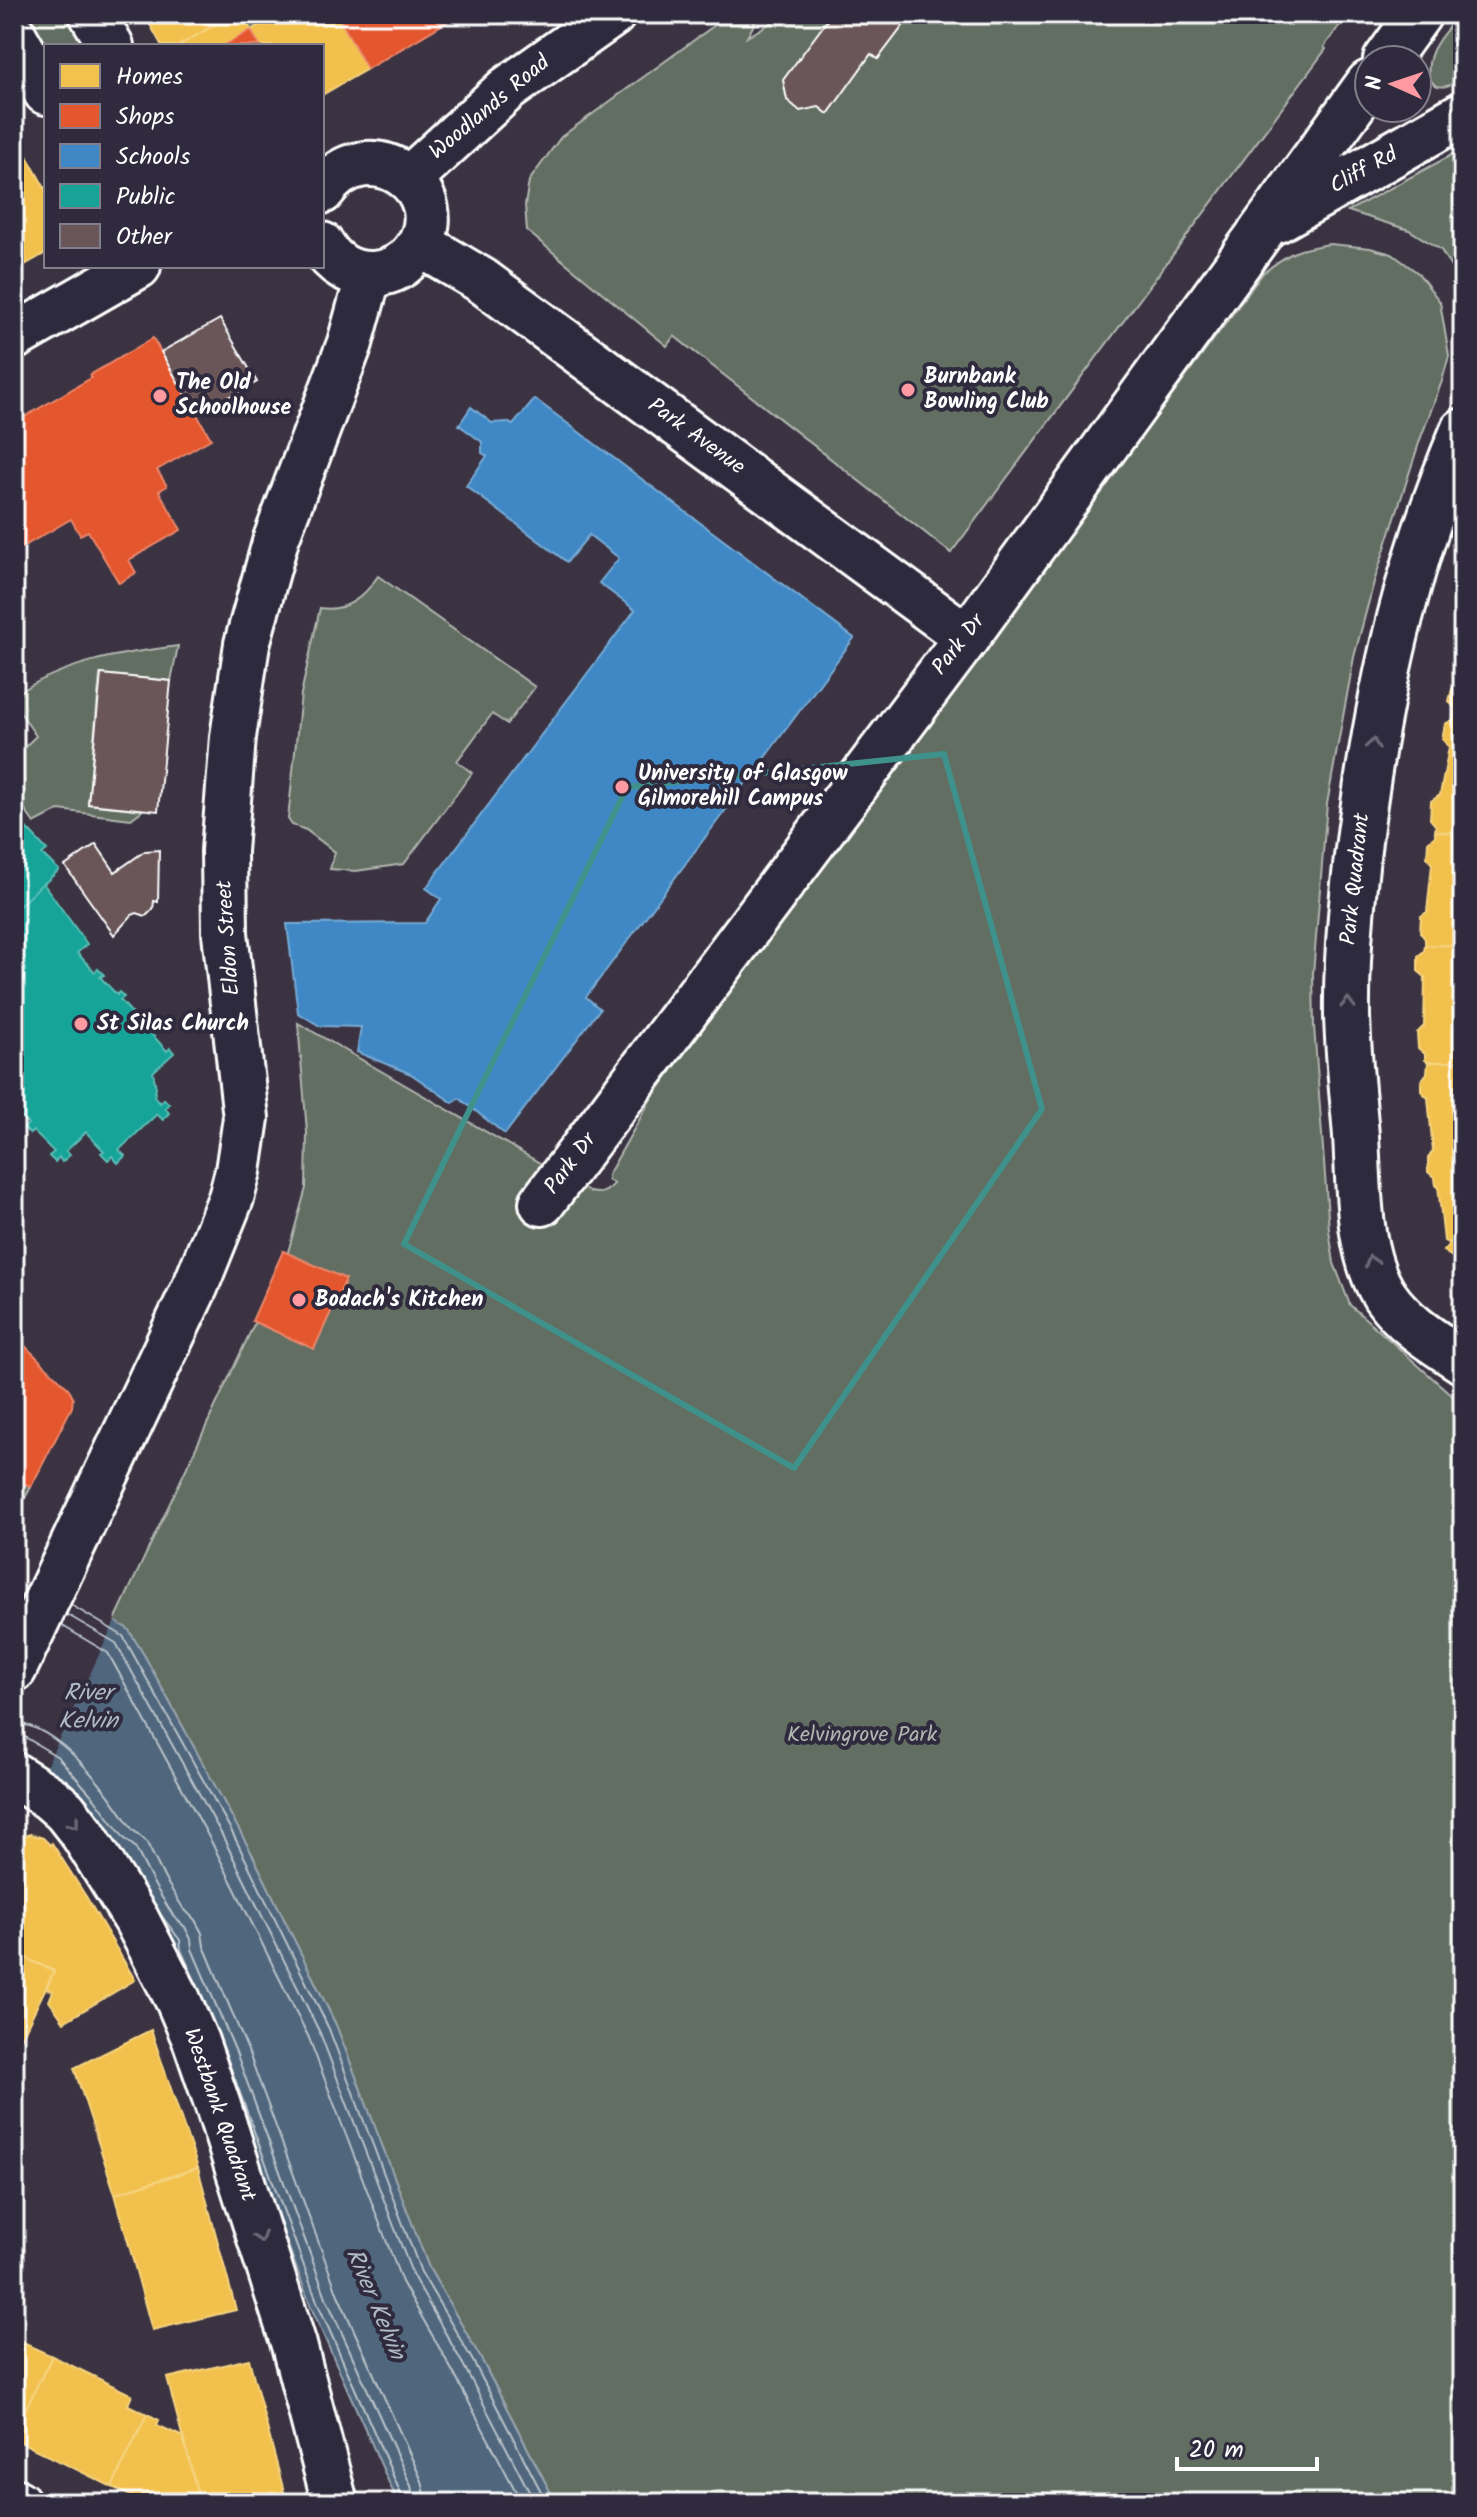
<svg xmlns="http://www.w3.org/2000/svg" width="1477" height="2517" viewBox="0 0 1477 2517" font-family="Kalam,sans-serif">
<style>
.green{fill:#636e62;stroke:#b1b6b0;stroke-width:2}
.water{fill:#50667b;stroke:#96a3b0;stroke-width:2}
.pier{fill:#3b3342}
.homes{fill:#f2c14e;stroke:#f6d483;stroke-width:2}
.shops{fill:#e4572e;stroke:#ec896d;stroke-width:2}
.schools{fill:#3f88c5;stroke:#79acd6;stroke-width:2}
.public{fill:#17a398;stroke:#5dbfb7;stroke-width:2}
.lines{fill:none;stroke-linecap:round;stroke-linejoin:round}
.shore{stroke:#b9c2ca;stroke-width:2}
.building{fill:#6a5658;stroke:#fff;stroke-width:2}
.minor-casing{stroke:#fff;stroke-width:50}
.minor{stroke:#2f2a3d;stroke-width:44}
.oneway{stroke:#6d6a77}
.marked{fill:none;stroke:#3f918b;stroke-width:6;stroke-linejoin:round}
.poi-dot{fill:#ff9aa2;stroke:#2f2a3d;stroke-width:3}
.labels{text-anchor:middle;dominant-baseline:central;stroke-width:8;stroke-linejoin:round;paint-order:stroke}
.street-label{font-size:22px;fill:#fff;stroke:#2f2a3d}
.poi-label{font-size:22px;font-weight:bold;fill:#fff;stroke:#2f2a3d;text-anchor:start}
.park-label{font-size:22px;fill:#b1b6b0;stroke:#2f2a3d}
.water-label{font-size:24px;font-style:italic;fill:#b0bac4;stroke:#2f2a3d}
</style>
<rect width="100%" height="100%" fill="#3b3342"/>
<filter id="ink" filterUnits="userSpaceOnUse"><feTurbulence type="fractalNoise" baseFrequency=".0125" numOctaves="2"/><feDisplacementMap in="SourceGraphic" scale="16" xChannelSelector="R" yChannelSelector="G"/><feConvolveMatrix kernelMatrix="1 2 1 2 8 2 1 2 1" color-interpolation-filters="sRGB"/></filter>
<g filter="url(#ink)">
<g class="green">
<path d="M 20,14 L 74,14 L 92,46 L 46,46 L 46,59 Z"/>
<path d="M 242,14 L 278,14 L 251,30 Z"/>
<path d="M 730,14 L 760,14 L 747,37 L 786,14 L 1328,14 L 1340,25 L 1324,47 L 1326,49 L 951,553 L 674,336 L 667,346 L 527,231 L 525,205 L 529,181 L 561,137 Z"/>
<path d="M 1459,14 L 1463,14 L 1463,77 C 1434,100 1421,78 1433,50 C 1439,37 1451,25 1459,14 Z"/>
<path d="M 1463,146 L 1463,288 L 1441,250 L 1409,230 L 1348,211 L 1448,157 Z"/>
<path d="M 1330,244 L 1370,248 L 1392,254 L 1418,273 L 1440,302 L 1449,356 L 1442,381 L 1420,440 L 1374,582 L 1354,657 L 1327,804 L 1313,974 L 1314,1026 L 1329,1230 L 1334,1263 L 1350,1305 L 1463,1405 L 1463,2503 L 556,2503 L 480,2357 L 429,2268 L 336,2025 L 252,1854 L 144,1655 L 128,1629 L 114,1622 L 288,1252 L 306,1188 L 307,1132 L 298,1023 L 590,1192 C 601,1195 606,1192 614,1184 L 608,1180 L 608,1175 L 651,1099 L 1263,273 C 1290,252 1296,249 1330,244 Z"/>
<path d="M 378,576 L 535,687 L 507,724 L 492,714 L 457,761 L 472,773 L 404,864 L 356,871 L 330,869 L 335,852 L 306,830 L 292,825 L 288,819 L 301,694 L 320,608 C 347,612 364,597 378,576 Z"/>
<path d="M 178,646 L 171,681 L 100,674 L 88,804 L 143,810 L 131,819 L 59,810 L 34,823 L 14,795 L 14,757 L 36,736 L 14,703 L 14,696 C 63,662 121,653 178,646 Z"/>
<path d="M 14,1479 L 31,1487 L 14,1518 Z"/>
</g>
<path class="water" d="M 14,1562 L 128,1629 L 144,1655 L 252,1854 L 336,2025 L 429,2268 L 480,2357 L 556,2503 L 398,2503 L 311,2307 L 219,2059 L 45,1769 L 14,1752 Z"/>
<path class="pier" d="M 14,1558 L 116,1619 L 45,1769 L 14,1751 Z"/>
<g class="homes">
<path d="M 144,14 L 234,14 L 178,46 L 162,46 Z"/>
<path d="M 234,14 L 242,14 L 251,30 L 223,46 L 178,46 Z"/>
<path d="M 278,14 L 337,14 L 367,69 L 322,95 L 322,46 L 260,46 L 251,30 Z"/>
<path d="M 14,133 L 46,190 L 46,253 L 14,271 Z"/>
<path d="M 1463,676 L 1463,715 L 1454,713 L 1455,709 L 1449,701 L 1452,689 L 1461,683 Z"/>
<path d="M 1454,713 L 1463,715 L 1463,834 L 1435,831 L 1436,826 L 1430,819 L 1431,801 L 1440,795 L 1449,747 L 1442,739 L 1445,724 L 1453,720 Z"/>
<path d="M 1435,831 L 1463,834 L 1463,946 L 1425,945 L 1425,939 L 1420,932 L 1421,916 L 1427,912 L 1432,864 L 1427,858 L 1428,842 L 1435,836 Z"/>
<path d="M 1425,945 L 1463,946 L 1463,1062 L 1428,1062 L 1425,1060 L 1425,1054 L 1418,1048 L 1417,1033 L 1424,1026 L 1425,977 L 1418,971 L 1418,956 L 1424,951 Z"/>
<path d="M 1428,1062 L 1463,1062 L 1463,1227 L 1451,1245 L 1444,1241 L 1438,1186 L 1436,1186 L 1435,1178 L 1428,1172 L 1428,1158 L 1433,1151 L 1428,1098 L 1421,1091 L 1421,1081 L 1427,1073 Z"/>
<path d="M 1463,1227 L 1463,1264 L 1443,1251 Z"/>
<path d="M 30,1834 L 43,1838 L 50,1845 L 52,1843 L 87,1898 L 135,1980 L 64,2022 L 49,2001 L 53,1991 L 46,1989 L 54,1971 L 14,1953 L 14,1844 L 18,1838 Z"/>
<path d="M 14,1953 L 54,1971 L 14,2053 Z"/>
<path d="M 151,2030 L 198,2168 L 115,2194 L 74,2068 Z"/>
<path d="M 198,2168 L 236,2310 L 152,2330 L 115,2194 Z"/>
<path d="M 14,2339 L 52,2356 L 14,2433 Z"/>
<path d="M 52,2356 L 132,2395 L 128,2405 L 147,2414 L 112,2487 L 14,2439 L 14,2433 Z"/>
<path d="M 249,2359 L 287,2503 L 200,2503 L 167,2378 Z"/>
<path d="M 147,2414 L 159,2420 L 157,2425 L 183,2437 L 200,2503 L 146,2503 L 112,2487 Z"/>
</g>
<g class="shops">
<path d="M 337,14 L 460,14 L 367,69 Z"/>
<path d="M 251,30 L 260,46 L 223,46 Z"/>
<path d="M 153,338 L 211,439 L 157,470 L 167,486 L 159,491 L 181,530 L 129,560 L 136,573 L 119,583 L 88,531 L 80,535 L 71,519 L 14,552 L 14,423 L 91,378 L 90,375 Z"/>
<path d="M 283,1251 L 346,1279 L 314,1349 L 252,1321 Z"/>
<path d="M 20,1341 L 69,1389 L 73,1398 L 72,1407 L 31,1487 L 14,1479 L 14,1347 Z"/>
</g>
<path class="schools" d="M 535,399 L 854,638 L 586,997 L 600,1009 L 505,1134 L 459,1098 L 453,1103 L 411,1074 L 357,1052 L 361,1027 L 320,1026 L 298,1013 L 287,924 L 425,923 L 441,899 L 426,888 L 635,610 L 599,583 L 619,558 L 589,535 L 567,562 L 466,486 L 487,456 L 482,453 L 482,442 L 459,425 L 471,407 L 492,423 L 507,422 L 513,425 Z"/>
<g class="public">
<path d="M 14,815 L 47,850 L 42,854 L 59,870 L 15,910 Z"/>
<path d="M 43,883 L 87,944 L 77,953 L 95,972 L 98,969 L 104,975 L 100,977 L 117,995 L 119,992 L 124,997 L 120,1000 L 141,1023 L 145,1019 L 150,1025 L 146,1028 L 167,1051 L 170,1048 L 174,1053 L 153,1072 L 156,1088 L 154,1097 L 160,1103 L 164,1099 L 169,1104 L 165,1108 L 169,1113 L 163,1120 L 157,1114 L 119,1150 L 125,1156 L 118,1163 L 112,1156 L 108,1160 L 101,1153 L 104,1151 L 86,1132 L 66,1151 L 70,1155 L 62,1162 L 59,1157 L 55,1162 L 49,1156 L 54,1152 L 33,1131 L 30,1134 L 24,1128 L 28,1124 L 14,1109 L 14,911 Z"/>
</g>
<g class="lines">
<g class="shore">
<path d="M 71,1605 L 123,1636 L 231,1830 L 329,2029 L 421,2272 L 473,2361 L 547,2503"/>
<path d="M 66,1614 L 116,1643 L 222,1835 L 320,2033 L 413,2276 L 464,2366 L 535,2503"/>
<path d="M 61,1625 L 108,1653 L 211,1841 L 309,2038 L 402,2282 L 453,2372 L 522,2503"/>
<path d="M 14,1723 C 60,1725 109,1793 132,1829 L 146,1841 L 165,1879 L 183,1908 L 195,1920 L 202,1933 L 204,1946 L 247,2048 L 338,2295 L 422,2481 L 427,2503"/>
<path d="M 14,1735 L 25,1737 L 58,1757 L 95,1799 L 124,1838 L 135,1847 L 155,1886 L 174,1917 L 185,1927 L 191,1939 L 192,1949 L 236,2052 L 327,2300 L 411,2486 L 415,2503"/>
<path d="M 160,1914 L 180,1940 L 181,1950 L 201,1994"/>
<path d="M 223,2047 L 318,2304 L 405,2503"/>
</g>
</g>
<g class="building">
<path d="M 832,14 L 912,14 L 878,59 L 871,54 L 828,114 L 819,107 L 800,111 L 787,100 L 783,80 Z"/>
<path d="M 220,319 L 257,382 L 196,414 L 161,352 Z"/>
<path d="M 101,674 L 171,681 L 158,811 L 88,804 Z"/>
<path d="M 96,844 L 115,872 L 145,851 L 159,850 L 158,902 L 154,901 L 153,909 L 146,916 L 137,913 L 132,915 L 114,935 L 65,866 Z"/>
</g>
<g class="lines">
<g class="minor-casing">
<g id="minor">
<path d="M 92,14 L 111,46"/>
<path d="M 14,36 L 46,92"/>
<path d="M 1386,60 L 1419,14"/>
<path d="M 410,178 L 507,89 L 613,14"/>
<path d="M 322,191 C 368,126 459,191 415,251 C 405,265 391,273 373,274 C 351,275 333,264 322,245"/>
<path d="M 1277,220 L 1463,114"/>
<path d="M 420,244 L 481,280 L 967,637"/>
<path d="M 14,337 L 138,266"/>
<path d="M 1463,431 C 1410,557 1383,670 1364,804 C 1354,874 1346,945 1347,1015 C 1348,1056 1353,1096 1356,1136 C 1359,1185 1357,1254 1385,1296 C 1405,1325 1434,1342 1463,1361"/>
<path d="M 542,1203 L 967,637 L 1369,83"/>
<path d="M 14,1669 L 196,1285 L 231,1198 L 238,1171 L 246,1118 L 225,933 L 224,851 L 233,737 L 247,644 L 276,539 L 350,343 L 369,274"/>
<path d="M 14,1775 L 50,1798 L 65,1811 L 83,1834 L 136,1919 L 178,2000 L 196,2042 L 218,2106 L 294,2345 L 335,2503"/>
<path d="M 14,2501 L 18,2503"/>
</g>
</g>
<use href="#minor" class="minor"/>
</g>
<defs><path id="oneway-chevron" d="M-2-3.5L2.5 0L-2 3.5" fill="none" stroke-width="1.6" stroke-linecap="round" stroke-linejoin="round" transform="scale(2)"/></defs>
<g class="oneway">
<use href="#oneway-chevron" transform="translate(1373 744) rotate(-81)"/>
<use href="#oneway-chevron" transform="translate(1348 1003) rotate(-89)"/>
<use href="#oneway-chevron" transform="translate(1371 1261) rotate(-108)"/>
<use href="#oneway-chevron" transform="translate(74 1823) rotate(53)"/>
<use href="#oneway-chevron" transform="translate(260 2237) rotate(72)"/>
</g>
</g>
<path class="marked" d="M 944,754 L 1042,1109 L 794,1468 L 404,1244 L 627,787 Z"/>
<g class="poi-dot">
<circle cx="908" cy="390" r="8"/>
<circle cx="160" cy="396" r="8"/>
<circle cx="622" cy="787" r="8"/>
<circle cx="81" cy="1024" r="8"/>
<circle cx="299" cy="1300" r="8"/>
</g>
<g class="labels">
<g class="street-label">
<text transform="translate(490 108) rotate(-40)">Woodlands Road</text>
<text transform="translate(1364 171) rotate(-29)">Cliff Rd</text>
<text transform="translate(696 437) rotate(36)">Park Avenue</text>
<text transform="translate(959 645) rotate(-52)">Park Dr</text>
<text transform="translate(1356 879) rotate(-84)">Park Quadrant</text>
<text transform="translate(229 938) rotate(-94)">Eldon Street</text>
<text transform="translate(571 1164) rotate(-53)">Park Dr</text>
<text transform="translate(219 2115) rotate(71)">Westbank Quadrant</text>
</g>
<g class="poi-label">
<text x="924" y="377">Burnbank<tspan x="924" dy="25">Bowling Club</tspan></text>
<text x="176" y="383">The Old<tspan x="176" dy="25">Schoolhouse</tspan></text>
<text x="638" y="774">University of Glasgow<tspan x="638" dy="25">Gilmorehill Campus</tspan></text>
<text x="97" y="1024">St Silas Church</text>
<text x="315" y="1300">Bodach's Kitchen</text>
</g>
<g class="park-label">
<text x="862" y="1735">Kelvingrove Park</text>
</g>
<g class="water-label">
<text x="88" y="1693">River<tspan x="88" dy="28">Kelvin</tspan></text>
<text transform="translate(375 2304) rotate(67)">River Kelvin</text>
</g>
</g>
<rect width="1477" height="2517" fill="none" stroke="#2f2a3d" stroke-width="48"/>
<rect x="24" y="24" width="1429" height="2469" fill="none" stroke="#fff" stroke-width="3" filter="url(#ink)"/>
<rect x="44" y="44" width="280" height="224" fill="#2f2a3d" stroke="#827f8b" stroke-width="2"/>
<rect x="60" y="64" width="40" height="24" fill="#f2c14e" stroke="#827f8b" stroke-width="2"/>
<text x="116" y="84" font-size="24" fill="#ffffff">Homes</text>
<rect x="60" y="104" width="40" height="24" fill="#e4572e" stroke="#827f8b" stroke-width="2"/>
<text x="116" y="124" font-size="24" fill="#ffffff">Shops</text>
<rect x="60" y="144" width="40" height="24" fill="#3f88c5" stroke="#827f8b" stroke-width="2"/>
<text x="116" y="164" font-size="24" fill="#ffffff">Schools</text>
<rect x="60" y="184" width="40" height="24" fill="#17a398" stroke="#827f8b" stroke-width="2"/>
<text x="116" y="204" font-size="24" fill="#ffffff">Public</text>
<rect x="60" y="224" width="40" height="24" fill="#6a5658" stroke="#827f8b" stroke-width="2"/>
<text x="116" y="244" font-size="24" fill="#ffffff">Other</text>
<g transform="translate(1393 84) rotate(273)"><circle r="38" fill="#2f2a3d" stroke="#827f8b" stroke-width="2"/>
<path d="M0-6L14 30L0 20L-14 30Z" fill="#ff9aa2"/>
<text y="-12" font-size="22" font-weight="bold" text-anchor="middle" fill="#ffffff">N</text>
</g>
<path d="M1177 2457v12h140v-12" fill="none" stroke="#ffffff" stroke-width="4"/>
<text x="1189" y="2457" font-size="24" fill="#ffffff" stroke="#2f2a3d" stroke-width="6" paint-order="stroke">20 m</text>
</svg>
